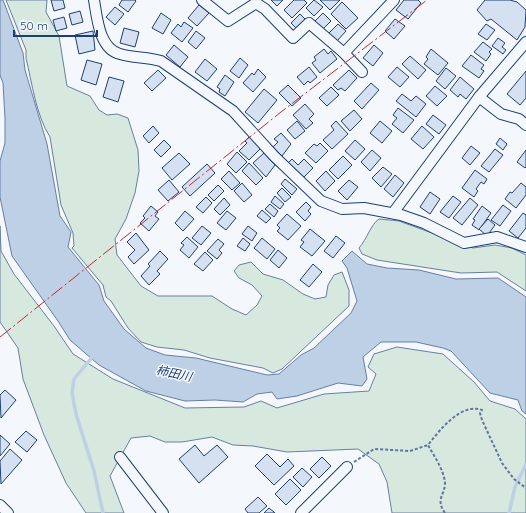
<svg xmlns="http://www.w3.org/2000/svg" width="526" height="513" viewBox="0 0 526 513" font-family="Quicksand,'Noto Sans JP',sans-serif">
<style>
.green{fill:#d7e8df;stroke:#687fa3}
.water{fill:#bed0e5;stroke:#687fa3}
.lines{fill:none;stroke-linecap:round;stroke-linejoin:round}
.stream{stroke:#bed0e5;stroke-width:3.5}
.building{fill:#d5e0f0;stroke:#1d3f73}
.street-casing{stroke:#1d3f73;stroke-width:12}
.path{stroke:#5e769c;stroke-width:2;stroke-dasharray:3 2;stroke-linecap:butt}
.street{stroke:#f4f7fb;stroke-width:10}
.power{stroke:#c62828;stroke-width:1;stroke-dasharray:14 3 2 3;stroke-linecap:butt}
.labels{text-anchor:middle;dominant-baseline:central;stroke-width:3;stroke-linejoin:round;paint-order:stroke}
.water-label{font-size:12px;font-style:italic;fill:#1d3f73;stroke:#f4f7fb}
</style>
<rect width="100%" height="100%" fill="#f4f7fb"/>
<g class="green">
<path d="M 6,0 L 47,0 L 46,12 L 59,36 L 67,86 L 90,96 L 99,110 L 107,115 L 117,114 L 128,118 L 138,150 L 139,171 L 135,193 L 126,219 L 115,239 L 117,255 L 141,286 L 158,296 L 212,296 L 232,309 L 246,315 L 257,305 L 262,296 L 252,285 L 239,278 L 234,271 L 239,265 L 251,262 L 263,274 L 283,280 L 303,294 L 315,299 L 326,297 L 328,285 L 334,275 L 342,272 L 349,290 L 349,306 L 282,369 L 273,373 L 263,368 L 210,358 L 184,350 L 157,347 L 141,342 L 128,328 L 111,301 L 106,297 L 103,285 L 72,248 L 74,246 L 73,233 L 61,205 L 50,137 C 36,115 32,83 26,58 L 26,50 Z"/>
<path d="M 379,219 L 399,221 L 473,248 L 495,245 L 512,248 L 526,255 L 526,291 L 497,272 L 461,273 L 377,260 L 362,254 L 359,248 C 367,239 371,224 379,219 Z"/>
<path d="M 0,226 L 1,251 L 14,274 L 54,326 L 73,354 L 113,379 L 185,408 L 244,407 L 261,401 L 277,408 L 324,394 L 369,391 L 376,374 L 368,367 L 374,354 L 397,347 L 443,354 L 474,382 L 490,401 L 515,409 L 526,419 L 526,513 L 392,513 L 387,482 L 379,464 L 358,449 L 287,452 L 253,446 L 233,445 L 212,437 L 182,442 L 165,442 L 150,436 L 131,438 L 110,476 L 124,513 L 86,513 L 66,483 L 44,435 L 23,379 L 18,348 L 0,322 Z"/>
</g>
<path class="water" d="M 0,0 L 3,0 L 23,53 L 25,70 L 47,144 L 60,216 L 71,232 L 68,247 L 99,285 L 104,301 L 124,329 L 146,348 L 165,355 L 196,358 L 267,375 L 279,374 L 301,355 L 314,348 L 351,313 L 357,301 L 347,268 L 342,261 L 352,251 L 367,264 L 387,268 L 419,270 L 456,279 L 498,278 L 526,297 L 526,414 L 522,411 L 518,400 L 490,393 L 451,351 L 443,348 L 416,342 L 381,342 L 363,357 L 367,379 L 362,386 L 338,383 L 297,396 L 277,399 L 272,392 L 257,394 L 243,402 L 215,400 L 185,401 L 146,391 L 99,365 L 70,340 L 58,321 L 12,256 L 0,197 L 0,161 L 5,143 L 5,118 L 3,83 L 0,75 Z"/>
<g class="lines">
<g class="stream">
<path d="M 94,355 L 74,379 L 72,393 L 76,414 L 94,471 L 103,513"/>
<path d="M 509,513 L 515,487 L 526,464"/>
</g>
</g>
<g class="building">
<path d="M 51,0 L 63,0 L 65,8 L 54,11 Z"/>
<path d="M 122,0 L 135,0 L 136,1 L 128,12 L 119,5 Z"/>
<path d="M 271,0 L 283,0 L 277,6 Z"/>
<path d="M 294,0 L 304,0 L 307,3 L 292,18 L 284,10 Z"/>
<path d="M 314,0 L 323,7 L 314,16 L 306,8 Z"/>
<path d="M 320,0 L 340,0 L 330,10 Z"/>
<path d="M 404,0 L 418,0 L 421,3 L 408,19 L 396,10 Z"/>
<path d="M 485,0 L 510,0 L 517,2 L 526,10 L 525,27 L 517,40 L 491,19 L 487,21 L 477,10 Z"/>
<path d="M 342,2 L 358,18 L 346,29 L 331,14 Z"/>
<path d="M 199,5 L 209,13 L 197,26 L 188,18 Z"/>
<path d="M 115,7 L 124,14 L 115,25 L 106,17 Z"/>
<path d="M 80,11 L 83,22 L 72,25 L 69,14 Z"/>
<path d="M 161,13 L 171,20 L 163,34 L 152,28 Z"/>
<path d="M 323,13 L 331,21 L 322,30 L 314,22 Z"/>
<path d="M 300,14 L 306,20 L 297,29 L 291,23 Z"/>
<path d="M 64,17 L 67,28 L 56,31 L 53,20 Z"/>
<path d="M 395,19 L 405,26 L 394,39 L 385,31 Z"/>
<path d="M 184,22 L 193,28 L 182,42 L 171,33 L 178,24 L 181,27 Z"/>
<path d="M 338,24 L 346,31 L 337,41 L 329,33 Z"/>
<path d="M 486,24 L 495,30 L 487,40 L 478,34 Z"/>
<path d="M 124,28 L 139,32 L 135,47 L 120,43 Z"/>
<path d="M 93,31 L 95,50 L 79,54 L 75,35 Z"/>
<path d="M 196,31 L 205,38 L 196,49 L 188,42 Z"/>
<path d="M 498,38 L 505,43 L 502,47 L 506,50 L 503,54 L 492,46 Z"/>
<path d="M 483,42 L 492,49 L 489,52 L 491,54 L 486,61 L 474,52 Z"/>
<path d="M 174,45 L 188,57 L 180,67 L 166,55 Z"/>
<path d="M 374,45 L 383,53 L 373,66 L 363,58 Z"/>
<path d="M 324,49 L 328,54 L 331,51 L 337,59 L 320,73 L 312,63 L 316,60 L 314,57 Z"/>
<path d="M 431,49 L 448,63 L 438,75 L 424,64 L 428,59 L 426,57 Z"/>
<path d="M 471,55 L 484,65 L 481,69 L 484,71 L 479,78 L 462,66 Z"/>
<path d="M 410,56 L 426,70 L 418,79 L 402,64 Z"/>
<path d="M 240,58 L 248,65 L 239,78 L 230,71 Z"/>
<path d="M 205,59 L 217,69 L 207,81 L 195,72 Z"/>
<path d="M 87,60 L 102,64 L 96,85 L 81,80 Z"/>
<path d="M 309,67 L 317,77 L 310,83 L 308,81 L 304,85 L 297,77 Z"/>
<path d="M 397,67 L 409,77 L 400,87 L 388,77 Z"/>
<path d="M 446,68 L 456,76 L 445,89 L 436,81 Z"/>
<path d="M 258,69 L 266,77 L 253,92 L 243,83 L 252,73 L 254,75 Z"/>
<path d="M 158,70 L 166,78 L 152,91 L 144,83 Z"/>
<path d="M 349,70 L 357,78 L 345,91 L 341,88 L 338,90 L 333,85 Z"/>
<path d="M 526,71 L 526,98 L 520,105 L 507,94 Z"/>
<path d="M 225,75 L 234,82 L 225,96 L 219,92 L 220,89 L 217,87 Z"/>
<path d="M 109,77 L 124,81 L 118,102 L 103,97 Z"/>
<path d="M 460,77 L 474,89 L 466,99 L 460,94 L 458,97 L 450,90 Z"/>
<path d="M 371,83 L 379,90 L 362,109 L 354,101 Z"/>
<path d="M 288,85 L 301,98 L 292,106 L 279,93 Z"/>
<path d="M 435,86 L 447,96 L 437,106 L 426,96 Z"/>
<path d="M 331,87 L 339,95 L 327,106 L 319,98 Z"/>
<path d="M 264,89 L 277,100 L 258,123 L 245,112 Z"/>
<path d="M 402,94 L 411,101 L 416,96 L 426,104 L 416,117 L 396,101 Z"/>
<path d="M 305,104 L 314,114 L 309,119 L 313,123 L 306,129 L 293,115 Z"/>
<path d="M 398,108 L 414,120 L 403,133 L 392,124 L 397,118 L 393,115 Z"/>
<path d="M 354,110 L 362,119 L 350,131 L 341,121 Z"/>
<path d="M 433,115 L 446,125 L 439,134 L 426,124 Z"/>
<path d="M 297,121 L 305,131 L 295,139 L 287,130 Z"/>
<path d="M 336,121 L 348,134 L 332,149 L 323,140 L 334,130 L 331,126 Z"/>
<path d="M 380,121 L 392,131 L 382,143 L 370,133 Z"/>
<path d="M 153,126 L 159,133 L 149,143 L 143,136 Z"/>
<path d="M 422,126 L 434,137 L 423,149 L 411,139 Z"/>
<path d="M 281,133 L 291,144 L 282,156 L 273,147 L 278,142 L 274,139 Z"/>
<path d="M 250,136 L 262,147 L 249,160 L 239,151 L 247,143 L 245,141 Z"/>
<path d="M 500,138 L 507,144 L 503,150 L 496,144 Z"/>
<path d="M 164,140 L 171,147 L 161,157 L 154,150 Z"/>
<path d="M 355,140 L 365,149 L 355,160 L 345,151 Z"/>
<path d="M 320,143 L 328,151 L 316,163 L 305,153 L 314,144 L 317,146 Z"/>
<path d="M 471,146 L 480,153 L 470,165 L 462,158 Z"/>
<path d="M 495,149 L 503,155 L 489,172 L 481,166 Z"/>
<path d="M 372,150 L 381,158 L 370,171 L 361,162 Z"/>
<path d="M 526,150 L 526,167 L 525,168 L 517,162 Z"/>
<path d="M 237,152 L 247,162 L 236,173 L 227,164 Z"/>
<path d="M 179,153 L 190,164 L 172,180 L 162,168 Z"/>
<path d="M 264,153 L 275,165 L 266,177 L 253,163 Z"/>
<path d="M 343,156 L 352,165 L 338,179 L 329,170 Z"/>
<path d="M 292,159 L 298,165 L 304,159 L 313,168 L 303,178 L 288,163 Z"/>
<path d="M 249,163 L 263,178 L 256,185 L 242,171 Z"/>
<path d="M 207,164 L 215,173 L 190,196 L 182,187 Z"/>
<path d="M 383,167 L 392,174 L 381,187 L 372,178 Z"/>
<path d="M 475,170 L 487,179 L 484,184 L 481,182 L 476,189 L 478,191 L 474,197 L 462,188 Z"/>
<path d="M 229,171 L 240,183 L 232,190 L 221,179 Z"/>
<path d="M 326,171 L 335,181 L 325,191 L 316,181 Z"/>
<path d="M 395,175 L 404,183 L 393,197 L 384,189 Z"/>
<path d="M 285,179 L 297,189 L 292,195 L 281,184 Z"/>
<path d="M 169,180 L 179,192 L 168,201 L 158,190 Z"/>
<path d="M 349,180 L 358,187 L 347,200 L 338,191 Z"/>
<path d="M 242,183 L 252,195 L 244,202 L 234,191 Z"/>
<path d="M 521,183 L 526,187 L 526,195 L 516,208 L 505,199 L 510,192 L 512,193 Z"/>
<path d="M 218,185 L 224,191 L 214,201 L 208,195 Z"/>
<path d="M 282,188 L 291,197 L 285,202 L 277,193 Z"/>
<path d="M 430,192 L 440,199 L 430,214 L 420,207 Z"/>
<path d="M 275,196 L 284,204 L 280,209 L 271,202 Z"/>
<path d="M 453,196 L 461,202 L 449,218 L 440,212 Z"/>
<path d="M 206,197 L 212,203 L 203,213 L 196,207 Z"/>
<path d="M 224,198 L 230,205 L 220,215 L 214,209 Z"/>
<path d="M 470,198 L 478,205 L 462,225 L 453,218 Z"/>
<path d="M 306,202 L 311,207 L 308,211 L 311,214 L 305,221 L 296,212 Z"/>
<path d="M 270,204 L 278,211 L 274,217 L 265,209 Z"/>
<path d="M 503,205 L 511,211 L 500,226 L 491,220 Z"/>
<path d="M 151,206 L 158,212 L 155,216 L 159,219 L 149,231 L 140,223 L 145,218 L 143,216 Z"/>
<path d="M 482,206 L 491,213 L 479,230 L 472,225 L 475,220 L 473,219 Z"/>
<path d="M 262,210 L 271,218 L 266,223 L 257,216 Z"/>
<path d="M 185,211 L 194,219 L 183,231 L 175,223 Z"/>
<path d="M 227,211 L 236,218 L 226,230 L 217,223 Z"/>
<path d="M 523,213 L 526,215 L 526,228 L 518,238 L 509,231 Z"/>
<path d="M 287,214 L 301,226 L 288,240 L 277,231 L 280,228 L 277,225 Z"/>
<path d="M 488,219 L 495,225 L 487,236 L 479,229 Z"/>
<path d="M 202,226 L 211,233 L 201,245 L 192,238 Z"/>
<path d="M 248,226 L 257,233 L 252,241 L 242,234 Z"/>
<path d="M 310,229 L 325,241 L 312,256 L 300,247 L 304,242 L 301,240 Z"/>
<path d="M 136,233 L 149,250 L 134,264 L 128,257 L 135,250 L 127,242 Z"/>
<path d="M 336,236 L 345,243 L 333,258 L 324,251 Z"/>
<path d="M 187,237 L 198,247 L 189,258 L 180,250 L 184,245 L 181,243 Z"/>
<path d="M 243,238 L 250,244 L 245,251 L 237,246 Z"/>
<path d="M 262,238 L 275,249 L 267,259 L 254,248 Z"/>
<path d="M 218,239 L 224,244 L 219,250 L 222,253 L 217,259 L 207,251 Z"/>
<path d="M 278,250 L 287,258 L 279,268 L 270,260 Z"/>
<path d="M 160,251 L 168,259 L 157,271 L 160,274 L 149,285 L 141,276 L 150,266 L 148,264 Z"/>
<path d="M 205,252 L 213,260 L 203,271 L 194,264 Z"/>
<path d="M 313,264 L 322,272 L 309,287 L 300,280 Z"/>
<path d="M 5,390 L 16,400 L 1,418 L 0,395 Z"/>
<path d="M 26,431 L 37,440 L 27,452 L 15,442 Z"/>
<path d="M 0,435 L 10,444 L 0,456 Z"/>
<path d="M 195,445 L 204,456 L 217,445 L 228,457 L 199,483 L 179,459 Z"/>
<path d="M 10,449 L 22,460 L 1,484 L 0,461 Z"/>
<path d="M 267,454 L 280,467 L 288,459 L 294,466 L 274,485 L 255,466 Z"/>
<path d="M 322,457 L 331,466 L 319,478 L 310,469 Z"/>
<path d="M 302,468 L 312,477 L 303,487 L 293,477 Z"/>
<path d="M 290,479 L 301,490 L 286,505 L 275,494 Z"/>
<path d="M 258,497 L 267,506 L 259,513 L 248,513 L 245,509 Z"/>
<path d="M 269,508 L 275,513 L 264,513 Z"/>
</g>
<g class="lines">
<g class="street-casing">
<g id="street">
<path d="M 94,0 C 97,17 99,49 120,54 C 133,58 147,57 161,61 L 233,111 L 274,156 L 321,201 L 342,209 L 364,208 L 401,215 L 424,223 L 464,243 L 497,237 L 526,247"/>
<path d="M 202,0 L 228,21 L 256,3 L 265,9 L 293,38 L 309,23 L 344,53 L 362,72"/>
<path d="M 344,53 L 394,0"/>
<path d="M 479,97 L 501,114 L 519,119 L 526,125"/>
<path d="M 393,213 L 479,97 L 526,42"/>
<path d="M 120,457 L 163,513"/>
<path d="M 0,505 L 8,513"/>
<path d="M 301,513 L 347,467"/>
</g>
</g>
<g class="path">
<path d="M 354,462 L 374,449 L 410,451 L 428,445"/>
<path d="M 445,513 C 435,499 445,495 445,483 C 444,470 434,456 428,445 C 439,431 461,402 482,410 L 480,413 L 482,420 L 502,463 L 514,479 L 526,488"/>
</g>
<use href="#street" class="street"/>
<path class="power" d="M 0,337 L 281,112 L 427,0"/>
</g>
<g class="labels">
<g class="water-label">
<text transform="translate(174 373) rotate(12)">柿田川</text>
</g>
</g>
<path d="M14 30v6h83v-6" fill="none" stroke="#1d3f73" stroke-width="2"/>
<text x="20" y="30" font-size="12" fill="#1d3f73" stroke="#f4f7fb" stroke-width="3" paint-order="stroke">50 m</text>
</svg>
